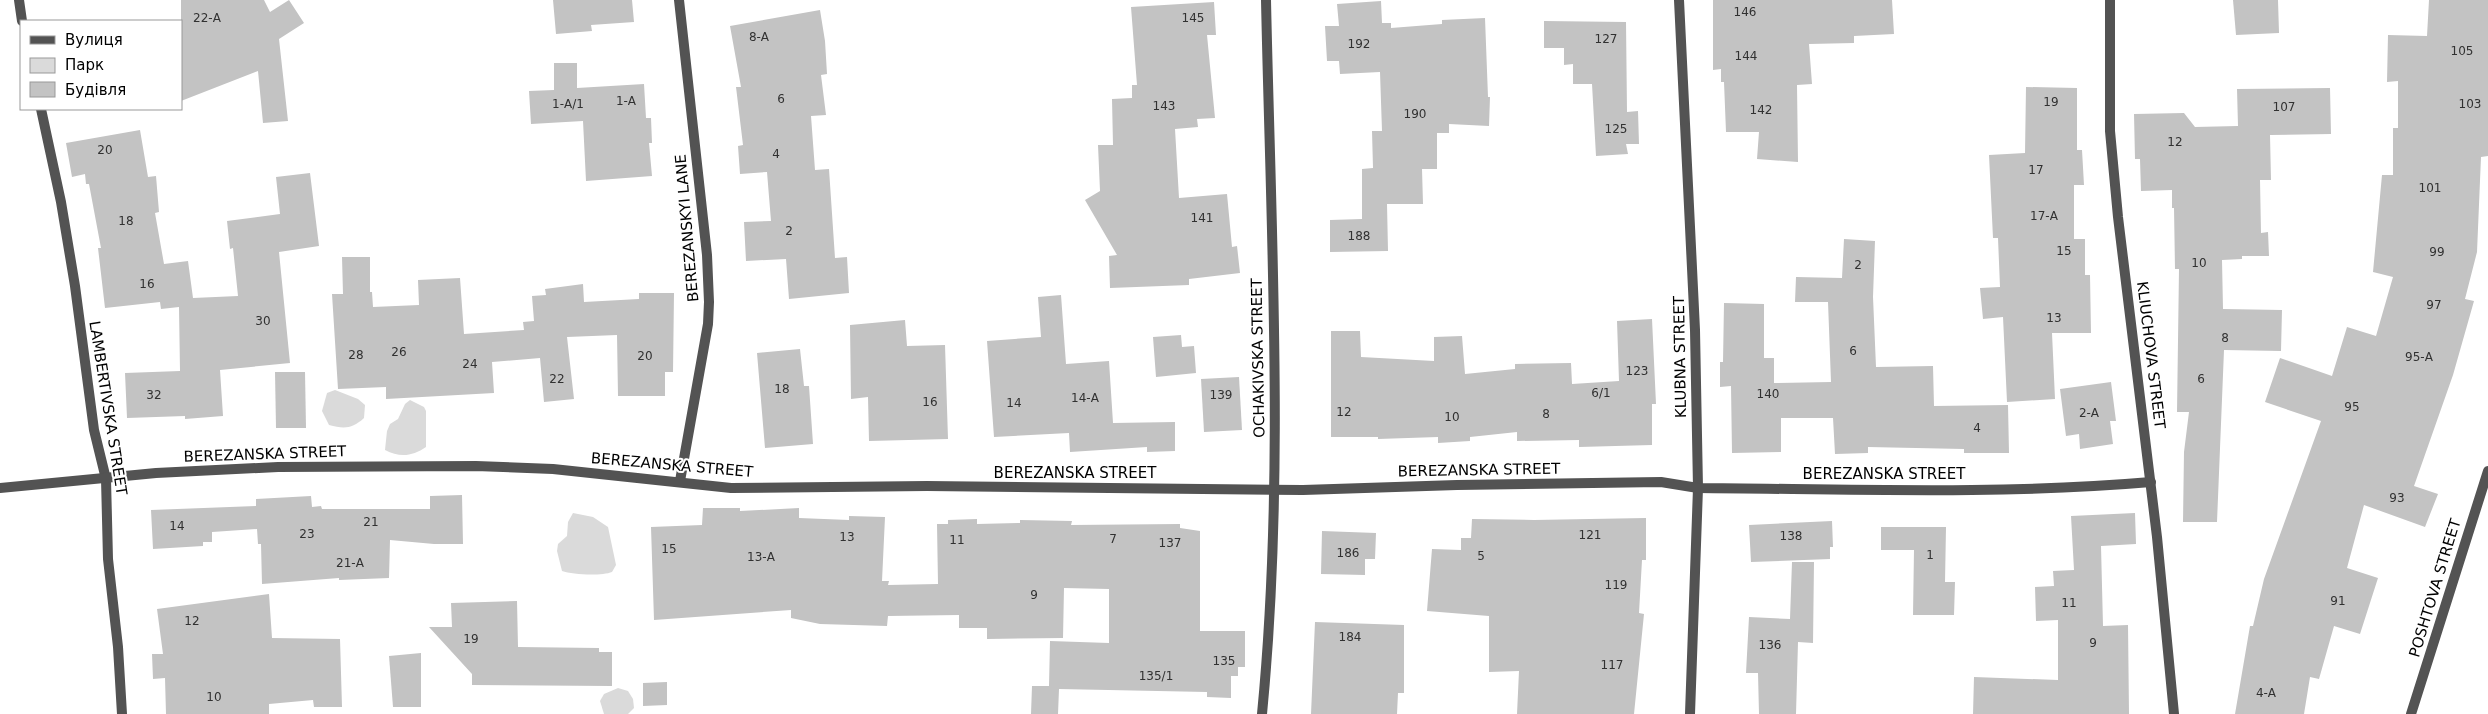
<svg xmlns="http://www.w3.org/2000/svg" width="2488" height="714" viewBox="0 0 2488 714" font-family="'DejaVu Sans',sans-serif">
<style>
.green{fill:#dadada}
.building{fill:#c3c3c3}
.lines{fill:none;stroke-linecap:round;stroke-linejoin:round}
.street{stroke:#535353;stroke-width:10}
.labels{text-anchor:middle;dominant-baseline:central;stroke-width:4;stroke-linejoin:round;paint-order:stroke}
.number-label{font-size:12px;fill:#313131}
.street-label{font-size:15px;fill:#000;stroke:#fff}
</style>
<rect width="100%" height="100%" fill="#fff"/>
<g class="green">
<path d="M 335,390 L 358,399 L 365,405 L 364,418 C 352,429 344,429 329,425 L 322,411 L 327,393 Z"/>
<path d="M 410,400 L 424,407 L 426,411 L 426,447 C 413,456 400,458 385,450 L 387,431 L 390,424 L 398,419 L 405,404 Z"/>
<path d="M 573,513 L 593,517 L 608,527 L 616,565 L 612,572 C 602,576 573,575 562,571 L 557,551 L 558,544 L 567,536 L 568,522 Z"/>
<path d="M 618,688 L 628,691 L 633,699 L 634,708 L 628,714 L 604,714 L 600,701 L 604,694 Z"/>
</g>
<g class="building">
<path d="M 181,0 L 264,0 L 270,12 L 289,0 L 304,23 L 279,39 L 288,121 L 263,123 L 258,71 L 181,101 Z"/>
<path d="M 553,0 L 632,0 L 634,22 L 591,25 L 592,31 L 556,34 Z"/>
<path d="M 1713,0 L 1892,0 L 1894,34 L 1854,36 L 1854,43 L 1809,44 L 1812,84 L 1797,85 L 1798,162 L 1757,159 L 1759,132 L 1726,132 L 1724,82 L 1721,82 L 1721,69 L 1713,70 Z"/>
<path d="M 2233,0 L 2278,0 L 2279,33 L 2236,35 Z"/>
<path d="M 2429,0 L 2488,0 L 2488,156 L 2481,157 L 2477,252 L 2465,299 L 2474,301 L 2453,375 L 2414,486 L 2438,494 L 2425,527 L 2364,505 L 2347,568 L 2378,578 L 2360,634 L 2334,626 L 2319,679 L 2310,677 L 2304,714 L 2235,714 L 2250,626 L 2253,626 L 2264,579 L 2321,421 L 2265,402 L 2280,358 L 2332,376 L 2347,327 L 2376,336 L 2393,277 L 2373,272 L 2382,175 L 2393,175 L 2393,128 L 2398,128 L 2398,81 L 2387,82 L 2388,35 L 2427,36 Z"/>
<path d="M 1381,1 L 1382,23 L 1391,23 L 1391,28 L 1442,24 L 1442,20 L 1485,18 L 1488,97 L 1490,97 L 1489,126 L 1449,124 L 1449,133 L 1437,133 L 1437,169 L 1422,169 L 1423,204 L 1387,204 L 1388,251 L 1330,252 L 1330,220 L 1362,219 L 1362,169 L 1373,168 L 1372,131 L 1382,131 L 1380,72 L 1340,74 L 1339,61 L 1327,61 L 1325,26 L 1339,26 L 1337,4 Z"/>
<path d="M 1214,2 L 1216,35 L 1207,35 L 1215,118 L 1197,119 L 1198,127 L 1175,129 L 1179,198 L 1227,194 L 1232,247 L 1237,246 L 1240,273 L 1189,279 L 1189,285 L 1110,288 L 1109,256 L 1117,255 L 1085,200 L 1100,191 L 1098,145 L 1113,145 L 1112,99 L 1132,98 L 1132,85 L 1137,85 L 1131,7 Z"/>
<path d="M 820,10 L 825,41 L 827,74 L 821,75 L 826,115 L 811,116 L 815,170 L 829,169 L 835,258 L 847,257 L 849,293 L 789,299 L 786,259 L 746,261 L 744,222 L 771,221 L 767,172 L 740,174 L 738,146 L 743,145 L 736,87 L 741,87 L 730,26 Z"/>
<path d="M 1544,21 L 1626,22 L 1627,112 L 1638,111 L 1639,144 L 1626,144 L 1628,154 L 1596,156 L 1592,84 L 1573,84 L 1573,64 L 1564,65 L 1564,48 L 1544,48 Z"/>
<path d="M 554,63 L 577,63 L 577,88 L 644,84 L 646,118 L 651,118 L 652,143 L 649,143 L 652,176 L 586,181 L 583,121 L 531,124 L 529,91 L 554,90 Z"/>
<path d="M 2026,87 L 2077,88 L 2077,150 L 2082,150 L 2084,185 L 2074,185 L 2074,239 L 2085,239 L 2085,275 L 2090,275 L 2091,333 L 2052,333 L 2055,399 L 2007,402 L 2003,317 L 1983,319 L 1980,288 L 2000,287 L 1998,238 L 1993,238 L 1989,155 L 2025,153 Z"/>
<path d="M 2330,88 L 2331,134 L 2270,135 L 2271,180 L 2260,180 L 2261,233 L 2268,232 L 2269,256 L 2242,256 L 2242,259 L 2222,260 L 2223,309 L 2282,310 L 2281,351 L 2224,350 L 2217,522 L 2183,522 L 2184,452 L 2189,412 L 2177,412 L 2179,269 L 2175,269 L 2174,208 L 2172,208 L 2172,190 L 2141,191 L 2140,159 L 2135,159 L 2134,114 L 2184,113 L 2195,127 L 2238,126 L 2237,89 Z"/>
<path d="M 140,130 L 148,177 L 156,176 L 159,212 L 155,213 L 164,264 L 188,261 L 193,298 L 238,296 L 233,248 L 230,249 L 227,221 L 280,214 L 276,177 L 310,173 L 319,246 L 279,252 L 290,363 L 220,370 L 223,416 L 185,419 L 185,416 L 127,418 L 125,373 L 180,371 L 179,307 L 161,309 L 160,302 L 105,308 L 98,248 L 101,248 L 89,184 L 86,184 L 85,174 L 72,177 L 66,143 Z"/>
<path d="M 1844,239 L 1875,241 L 1873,297 L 1876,367 L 1933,366 L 1934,406 L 2008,405 L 2009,453 L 1964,453 L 1964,449 L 1868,447 L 1868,453 L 1835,454 L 1833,418 L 1781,418 L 1781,452 L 1732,453 L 1731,386 L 1720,387 L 1720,362 L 1723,362 L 1724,303 L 1764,304 L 1764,358 L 1774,358 L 1774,383 L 1831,382 L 1828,302 L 1795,302 L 1796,277 L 1842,278 Z"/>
<path d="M 342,257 L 370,257 L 370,292 L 372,292 L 373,307 L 419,305 L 418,280 L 460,278 L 464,334 L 524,330 L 523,322 L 534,321 L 532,296 L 546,295 L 545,289 L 583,284 L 584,302 L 639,299 L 639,293 L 674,293 L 673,372 L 665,372 L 665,396 L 618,396 L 617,335 L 567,337 L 574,399 L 544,402 L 540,358 L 492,362 L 494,393 L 386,399 L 386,387 L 338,389 L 332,294 L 343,294 Z"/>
<path d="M 1061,295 L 1066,364 L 1109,361 L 1113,423 L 1175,422 L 1175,451 L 1147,452 L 1147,447 L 1070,452 L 1069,433 L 994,437 L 987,341 L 1041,337 L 1038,297 Z"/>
<path d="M 1652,319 L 1656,404 L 1652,404 L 1652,445 L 1579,447 L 1579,440 L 1517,441 L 1517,432 L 1470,437 L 1470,441 L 1438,443 L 1438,437 L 1378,439 L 1378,437 L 1331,437 L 1331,331 L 1360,331 L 1361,357 L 1434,361 L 1434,337 L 1462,336 L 1465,374 L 1515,369 L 1515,364 L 1571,363 L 1572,384 L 1619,381 L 1617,321 Z"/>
<path d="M 905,320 L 907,346 L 945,345 L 948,439 L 869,441 L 868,397 L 851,399 L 850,325 Z"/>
<path d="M 1181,335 L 1182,347 L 1194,346 L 1196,373 L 1156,377 L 1153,337 Z"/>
<path d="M 800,349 L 804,386 L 809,386 L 813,444 L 765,448 L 757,353 Z"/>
<path d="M 275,372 L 305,372 L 306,428 L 276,428 Z"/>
<path d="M 1239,377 L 1242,430 L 1204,432 L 1201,379 Z"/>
<path d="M 2111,382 L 2116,421 L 2110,421 L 2113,444 L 2080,449 L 2079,434 L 2066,436 L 2060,389 Z"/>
<path d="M 462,495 L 463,544 L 434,544 L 390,540 L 389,578 L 339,580 L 339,578 L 262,584 L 261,544 L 258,544 L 257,529 L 212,532 L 212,542 L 203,542 L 203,546 L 153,549 L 151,510 L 256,506 L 256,499 L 311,496 L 312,507 L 321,506 L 322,509 L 430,509 L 430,496 Z"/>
<path d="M 703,508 L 740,508 L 740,511 L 799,508 L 799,518 L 849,520 L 849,516 L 885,517 L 882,581 L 889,581 L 888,585 L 938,584 L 937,524 L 948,524 L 948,520 L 977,519 L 977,524 L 1020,523 L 1020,520 L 1072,521 L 1071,525 L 1180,524 L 1180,528 L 1200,531 L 1200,631 L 1245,631 L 1245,667 L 1238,667 L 1238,676 L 1231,676 L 1231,698 L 1207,697 L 1207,692 L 1059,689 L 1058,714 L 1031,714 L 1032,686 L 1049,686 L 1050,641 L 1109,643 L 1109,589 L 1064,588 L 1063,638 L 987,639 L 987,628 L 959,628 L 959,615 L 888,616 L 887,626 L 820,624 L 791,618 L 791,610 L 654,620 L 651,527 L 702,525 Z"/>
<path d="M 2135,513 L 2136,544 L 2101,546 L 2103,626 L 2128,625 L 2129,714 L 1973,714 L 1974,677 L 2058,680 L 2058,620 L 2036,621 L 2035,587 L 2054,586 L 2053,571 L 2074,570 L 2071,516 Z"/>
<path d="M 1646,518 L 1646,560 L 1642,560 L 1639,613 L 1644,614 L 1634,714 L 1517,714 L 1519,671 L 1489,672 L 1489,616 L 1427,611 L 1432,549 L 1461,550 L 1461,538 L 1471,538 L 1472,519 L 1534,520 Z"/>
<path d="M 1832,521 L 1833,547 L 1830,547 L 1830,559 L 1751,562 L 1749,525 Z"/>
<path d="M 1881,527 L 1946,527 L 1945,582 L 1955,582 L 1954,615 L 1913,615 L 1914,550 L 1881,550 Z"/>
<path d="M 1322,531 L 1376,533 L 1375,559 L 1365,559 L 1365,575 L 1321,574 Z"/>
<path d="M 1792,562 L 1814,562 L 1813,643 L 1798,642 L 1796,714 L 1759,714 L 1758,673 L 1746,673 L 1749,617 L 1790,619 Z"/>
<path d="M 269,594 L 272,638 L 340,639 L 342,707 L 314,707 L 313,700 L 269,704 L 269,714 L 166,714 L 165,678 L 153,679 L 152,654 L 163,654 L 157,609 Z"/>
<path d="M 517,601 L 518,647 L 599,648 L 599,652 L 612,652 L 612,686 L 472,685 L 472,674 L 429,627 L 452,627 L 451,603 Z"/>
<path d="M 1315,622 L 1404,625 L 1404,693 L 1398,693 L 1397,714 L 1311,714 Z"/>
<path d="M 421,653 L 421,707 L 393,707 L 389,656 Z"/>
<path d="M 667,682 L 667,705 L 643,706 L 643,683 Z"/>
</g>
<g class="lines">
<g class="street">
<path d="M 19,0 L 22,21"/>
<path d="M 679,0 L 707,255 L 709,302 L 708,324 L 680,481"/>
<path d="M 1679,0 L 1695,330 L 1698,488 L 1690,714"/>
<path d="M 2110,0 L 2110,131 L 2118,217 L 2157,537 L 2174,714"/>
<path d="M 41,109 L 61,202 L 75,286 L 94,430 L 106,479 L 108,559 L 118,647 L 122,714"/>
<path d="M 0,488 L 156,473 L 278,467 L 476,466 L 553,469 L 731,488 L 927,486 L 1303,490 L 1457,485 L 1661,482 L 1698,488 C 1849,489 2000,495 2151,482"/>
<path d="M 1262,714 C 1285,477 1271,238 1266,0"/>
<path d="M 2411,714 L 2488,471"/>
</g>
</g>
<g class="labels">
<g class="number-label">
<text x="1745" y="12">146</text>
<text x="207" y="18">22-А</text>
<text x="1193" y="18">145</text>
<text x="759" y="37">8-А</text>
<text x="1606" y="39">127</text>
<text x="1359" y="44">192</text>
<text x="2462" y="51">105</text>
<text x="1746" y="56">144</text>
<text x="781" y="99">6</text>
<text x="626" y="101">1-А</text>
<text x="2051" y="102">19</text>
<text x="568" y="104">1-А/1</text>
<text x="2470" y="104">103</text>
<text x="1164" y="106">143</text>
<text x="2284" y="107">107</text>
<text x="1761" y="110">142</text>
<text x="1415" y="114">190</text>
<text x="1616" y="129">125</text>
<text x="2175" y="142">12</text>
<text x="105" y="150">20</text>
<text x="776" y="154">4</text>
<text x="2036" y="170">17</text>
<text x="2430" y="188">101</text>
<text x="2044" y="216">17-А</text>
<text x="1202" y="218">141</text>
<text x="126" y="221">18</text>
<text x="789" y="231">2</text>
<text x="1359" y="236">188</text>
<text x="2064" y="251">15</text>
<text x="2437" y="252">99</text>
<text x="2199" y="263">10</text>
<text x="1858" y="265">2</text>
<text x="147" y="284">16</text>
<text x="2434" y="305">97</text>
<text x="2054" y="318">13</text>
<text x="263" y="321">30</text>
<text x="2225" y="338">8</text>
<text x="1853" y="351">6</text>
<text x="399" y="352">26</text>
<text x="356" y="355">28</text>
<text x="645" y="356">20</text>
<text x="2419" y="357">95-А</text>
<text x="470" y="364">24</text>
<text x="1637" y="371">123</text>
<text x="557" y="379">22</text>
<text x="2201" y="379">6</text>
<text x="782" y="389">18</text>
<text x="1601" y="393">6/1</text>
<text x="1768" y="394">140</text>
<text x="154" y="395">32</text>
<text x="1221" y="395">139</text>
<text x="1085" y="398">14-А</text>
<text x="930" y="402">16</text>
<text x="1014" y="403">14</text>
<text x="2352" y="407">95</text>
<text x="1344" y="412">12</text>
<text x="2089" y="413">2-А</text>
<text x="1546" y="414">8</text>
<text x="1452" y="417">10</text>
<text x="1977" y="428">4</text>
<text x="2397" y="498">93</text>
<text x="371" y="522">21</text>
<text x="177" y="526">14</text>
<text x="307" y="534">23</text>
<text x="1590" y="535">121</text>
<text x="1791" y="536">138</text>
<text x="847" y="537">13</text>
<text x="1113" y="539">7</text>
<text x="957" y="540">11</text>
<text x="1170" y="543">137</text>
<text x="669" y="549">15</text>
<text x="1348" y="553">186</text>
<text x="1930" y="555">1</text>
<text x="1481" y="556">5</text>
<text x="761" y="557">13-А</text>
<text x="350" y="563">21-А</text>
<text x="1616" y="585">119</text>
<text x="1034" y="595">9</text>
<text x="2338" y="601">91</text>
<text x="2069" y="603">11</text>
<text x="192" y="621">12</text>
<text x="1350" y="637">184</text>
<text x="471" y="639">19</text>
<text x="2093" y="643">9</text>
<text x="1770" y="645">136</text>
<text x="1224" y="661">135</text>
<text x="1612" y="665">117</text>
<text x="1156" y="676">135/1</text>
<text x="2266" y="693">4-А</text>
<text x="214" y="697">10</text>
</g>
<g class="street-label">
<text transform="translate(687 228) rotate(-95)">BEREZANSKYI LANE</text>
<text transform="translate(2151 355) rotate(83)">KLIUCHOVA STREET</text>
<text transform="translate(1680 357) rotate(-91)">KLUBNA STREET</text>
<text transform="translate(1258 358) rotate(-91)">OCHAKIVSKA STREET</text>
<text transform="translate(108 408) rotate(81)">LAMBERTIVSKA STREET</text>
<text transform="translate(265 454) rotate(-2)">BEREZANSKA STREET</text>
<text transform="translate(672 465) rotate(5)">BEREZANSKA STREET</text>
<text transform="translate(1479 470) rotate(-1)">BEREZANSKA STREET</text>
<text x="1075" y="473">BEREZANSKA STREET</text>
<text x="1884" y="474">BEREZANSKA STREET</text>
<text transform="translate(2435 588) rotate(-73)">POSHTOVA STREET</text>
</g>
</g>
<rect x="20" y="20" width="162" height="90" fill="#ffffff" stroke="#999999"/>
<rect x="30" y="36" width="25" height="8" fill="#535353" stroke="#999999"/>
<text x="65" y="45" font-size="15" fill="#000000">Вулиця</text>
<rect x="30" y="58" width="25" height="15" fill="#dadada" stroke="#999999"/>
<text x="65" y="70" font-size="15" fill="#000000">Парк</text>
<rect x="30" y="82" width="25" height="15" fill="#c3c3c3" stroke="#999999"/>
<text x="65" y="95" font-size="15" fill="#000000">Будівля</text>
</svg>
